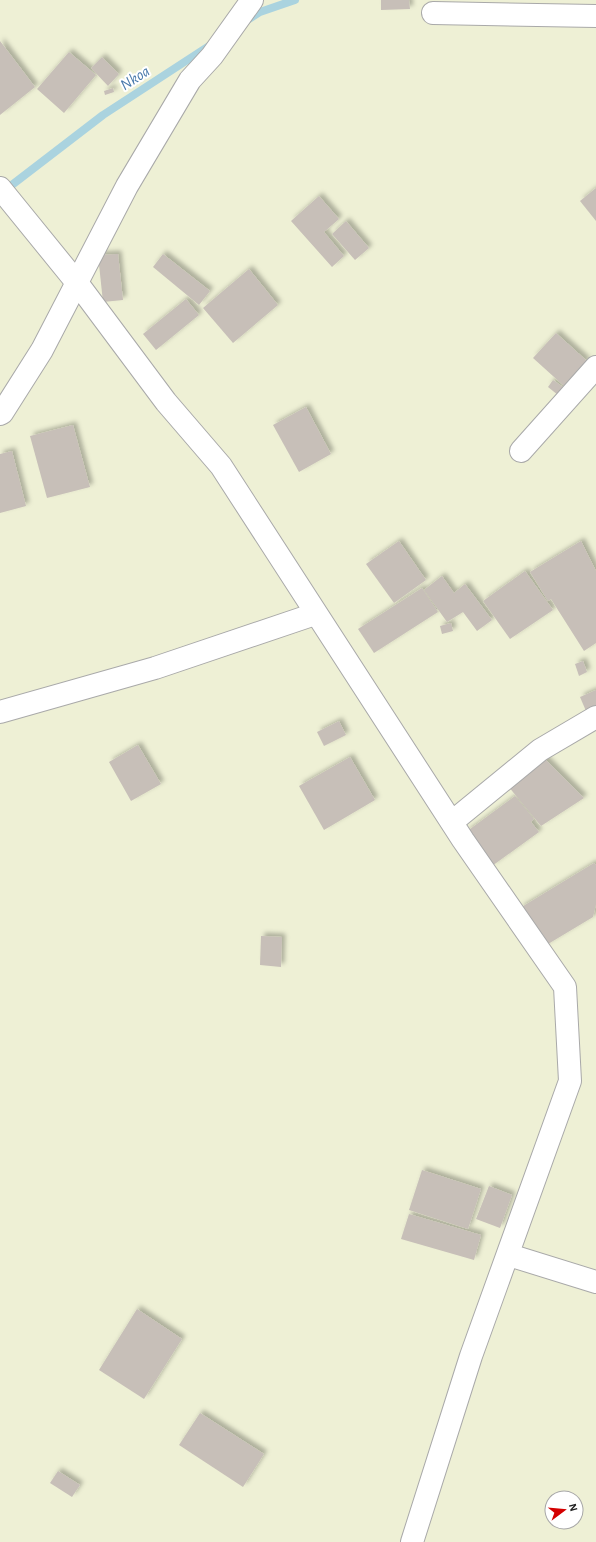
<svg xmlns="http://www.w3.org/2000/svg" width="596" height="1542" viewBox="0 0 596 1542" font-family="'Alegreya Sans',sans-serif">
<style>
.farmland{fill:#eef0d5;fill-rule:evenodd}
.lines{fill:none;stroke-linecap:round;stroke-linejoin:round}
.stream{stroke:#aad3df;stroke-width:8}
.building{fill:#c7bfb8;filter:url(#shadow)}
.minor-casing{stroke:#a9a9a9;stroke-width:24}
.minor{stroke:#fff;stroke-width:22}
.labels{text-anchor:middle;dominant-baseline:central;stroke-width:4;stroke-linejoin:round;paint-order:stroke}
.water-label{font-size:16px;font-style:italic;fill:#4a7aab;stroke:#fff}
</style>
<defs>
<filter id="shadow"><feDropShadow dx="3.5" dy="-3.5" stdDeviation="2" flood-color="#0004"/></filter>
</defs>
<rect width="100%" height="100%" fill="#f2efe9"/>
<path class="farmland" d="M 0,0 L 596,0 L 596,1542 L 0,1542 ZM 552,1498 L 576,1498 L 576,1522 L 552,1522 Z"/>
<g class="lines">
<g class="stream">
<path d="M 246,21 L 260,12 L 295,0"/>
<path d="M 4,191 L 103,115 L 212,44"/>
</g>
</g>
<g class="building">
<path d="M 381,0 L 409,0 L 410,9 L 381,10 Z"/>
<path d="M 0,41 L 35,87 L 0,115 Z"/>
<path d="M 69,52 L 96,75 L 64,113 L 37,89 Z"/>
<path d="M 102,57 L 119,74 L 108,86 L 91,68 Z"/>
<path d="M 113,88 L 114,92 L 105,95 L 104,91 Z"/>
<path d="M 596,188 L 596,221 L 580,201 Z"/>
<path d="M 319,196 L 339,219 L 324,232 L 344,256 L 332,267 L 291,221 Z"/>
<path d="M 346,221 L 369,248 L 355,260 L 332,234 Z"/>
<path d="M 118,254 L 123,300 L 103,302 L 98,255 Z"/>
<path d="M 163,254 L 210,291 L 199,305 L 153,267 Z"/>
<path d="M 249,269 L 278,305 L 233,343 L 203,308 Z"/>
<path d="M 186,299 L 199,315 L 156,350 L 143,334 Z"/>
<path d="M 556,333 L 587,361 L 564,386 L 533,358 Z"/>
<path d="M 553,380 L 563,387 L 558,395 L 548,387 Z"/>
<path d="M 306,407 L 331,454 L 299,472 L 273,425 Z"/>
<path d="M 73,425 L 90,487 L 47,498 L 30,436 Z"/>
<path d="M 12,451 L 26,506 L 0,513 L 0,454 Z"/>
<path d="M 399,541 L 426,580 L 394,603 L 366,564 Z"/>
<path d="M 581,541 L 596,571 L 596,643 L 584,651 L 551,599 L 548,601 L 530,572 Z"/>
<path d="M 525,571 L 553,610 L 510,639 L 483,601 Z"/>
<path d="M 442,576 L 454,593 L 465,584 L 492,620 L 477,631 L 463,612 L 447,622 L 424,590 Z"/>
<path d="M 422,588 L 438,612 L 374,653 L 358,629 Z"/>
<path d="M 451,623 L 453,631 L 442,634 L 440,626 Z"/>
<path d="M 583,661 L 587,672 L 579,676 L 575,664 Z"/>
<path d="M 596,690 L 596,714 L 589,718 L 580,697 Z"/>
<path d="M 339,721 L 346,735 L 324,746 L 317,732 Z"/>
<path d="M 138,745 L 161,784 L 131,801 L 109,762 Z"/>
<path d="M 542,756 L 584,798 L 541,826 L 508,786 Z"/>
<path d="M 350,757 L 375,800 L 324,830 L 299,786 Z"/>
<path d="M 515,796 L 534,819 L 531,822 L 539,832 L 492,866 L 466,832 Z"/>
<path d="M 594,863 L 596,865 L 596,904 L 593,917 L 543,947 L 520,908 Z"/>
<path d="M 261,936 L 282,937 L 281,967 L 260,965 Z"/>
<path d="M 422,1170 L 481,1189 L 468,1229 L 409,1210 Z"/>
<path d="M 489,1186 L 512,1195 L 500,1228 L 476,1219 Z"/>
<path d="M 409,1214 L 481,1235 L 474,1260 L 401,1239 Z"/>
<path d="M 137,1309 L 182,1339 L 144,1399 L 99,1370 Z"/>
<path d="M 200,1413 L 264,1454 L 243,1487 L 179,1445 Z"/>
<path d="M 58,1471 L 80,1485 L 72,1497 L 50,1483 Z"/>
</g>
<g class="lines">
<g class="minor-casing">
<g id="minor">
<path d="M 433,13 L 596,16"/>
<path d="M 0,188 L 78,284 L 166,402 L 221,466 L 463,840 L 565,987 L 570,1081 L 471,1356 L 412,1542"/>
<path d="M 0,414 L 2,413 L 42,350 L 127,186 L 190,80 L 212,56 L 252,0"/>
<path d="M 521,451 L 596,367"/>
<path d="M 0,712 L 155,668 L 315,614"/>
<path d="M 452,822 L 540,750 L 596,717"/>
<path d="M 509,1255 L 596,1282"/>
</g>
</g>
<use href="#minor" class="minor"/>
</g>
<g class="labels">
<g class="water-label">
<text transform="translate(135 78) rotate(-33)">Nkoa</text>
</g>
</g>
<g transform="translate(564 1510) rotate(74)"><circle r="19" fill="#ffffff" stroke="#a7a7a7"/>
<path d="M0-3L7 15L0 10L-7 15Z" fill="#d40000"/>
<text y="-6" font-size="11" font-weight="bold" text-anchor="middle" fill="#222222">N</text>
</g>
</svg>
